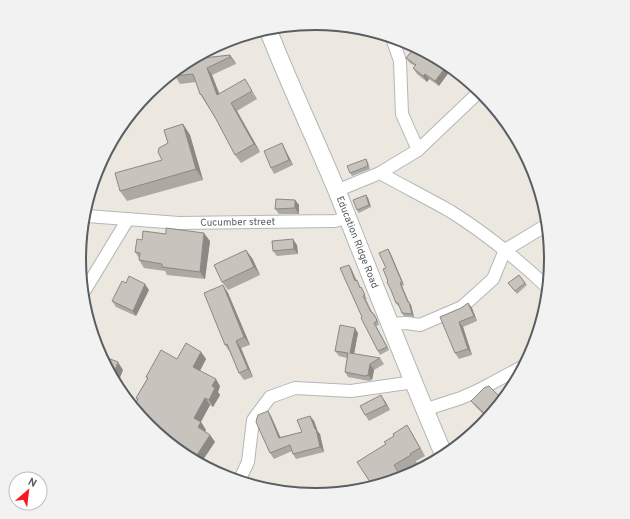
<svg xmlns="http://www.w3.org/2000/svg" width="630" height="519" viewBox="0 0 630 519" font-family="Overpass,sans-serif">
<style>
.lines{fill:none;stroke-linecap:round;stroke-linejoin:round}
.minor-casing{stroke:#b2b7bc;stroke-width:14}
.secondary-casing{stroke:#b1b7bc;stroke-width:19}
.minor{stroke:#fff;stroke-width:12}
.secondary{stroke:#fff;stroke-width:17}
.wall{fill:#aca8a2}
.shaded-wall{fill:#8c8884}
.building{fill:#c8c3bc;stroke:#8c8884}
.labels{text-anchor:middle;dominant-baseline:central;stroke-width:3;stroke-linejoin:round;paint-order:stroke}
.street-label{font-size:10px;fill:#585e62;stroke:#fff}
.rim{fill:none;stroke:#585e62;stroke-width:2}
</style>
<rect width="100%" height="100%" fill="#ede8df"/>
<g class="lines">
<g class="minor-casing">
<g id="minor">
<path d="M 392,38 L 400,61 L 402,114 L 418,150"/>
<path d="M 380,173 C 403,186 427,198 450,211 C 485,233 516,258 546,286"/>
<path d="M 336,191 L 380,173 L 418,150 L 480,91"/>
<path id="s1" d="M 87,216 L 179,223 L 335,221 L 347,218"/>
<path d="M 85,290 L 128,219"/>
<path d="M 390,324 L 406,323 L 420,325 L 462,307 L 493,279 L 505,250 L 545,226"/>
<path d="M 424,410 L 461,398 L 479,390 L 522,367"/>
<path d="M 239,481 L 248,462 L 253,420 L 270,397 L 295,388 L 351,391 L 414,382"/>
</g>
</g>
<g class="secondary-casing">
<g id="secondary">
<path id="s2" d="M 269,32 C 290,86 315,138 337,191 C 372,279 406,366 443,453"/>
</g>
</g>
<use href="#minor" class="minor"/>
<use href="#secondary" class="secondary"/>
</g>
<g class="wall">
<path d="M 415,47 L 439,86 L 429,79 L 427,82 L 417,74 L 413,68 L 415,66 L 410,63 L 406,58 Z"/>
<path d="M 230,55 L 235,62 L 236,64 L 212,75 L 219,94 L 250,87 L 257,99 L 237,111 L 260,152 L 241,163 L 235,155 L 216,119 L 200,94 L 196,82 L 180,84 L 175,76 L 205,58 Z"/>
<path d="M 183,124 L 190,135 L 203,180 L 127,201 L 120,191 L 162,160 L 168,143 Z"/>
<path d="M 282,143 L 293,165 L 274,174 L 271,168 Z"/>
<path d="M 366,159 L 368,162 L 370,169 L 352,176 L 350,173 Z"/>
<path d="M 366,195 L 368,198 L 371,207 L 359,213 L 357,210 Z"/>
<path d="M 295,200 L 299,205 L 299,214 L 279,214 L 275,209 Z"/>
<path d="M 142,240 L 210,241 L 205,279 L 167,275 L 165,271 L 144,268 L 139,260 L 139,258 L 135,252 Z"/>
<path d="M 297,245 L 298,254 L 277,256 L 273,251 Z"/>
<path d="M 390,252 L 404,285 L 402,286 L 409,302 L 411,305 L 414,317 L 404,316 L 402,313 L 399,306 L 398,306 L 396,303 L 388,281 L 386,268 Z"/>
<path d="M 252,258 L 260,275 L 228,290 L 222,282 Z"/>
<path d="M 351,268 L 356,280 L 359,284 L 367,299 L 366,299 L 372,312 L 375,315 L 378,321 L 379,325 L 376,326 L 389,350 L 380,355 L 378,351 L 362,317 Z"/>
<path d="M 519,275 L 527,285 L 517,294 L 508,283 Z"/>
<path d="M 223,285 L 228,293 L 250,345 L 241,348 L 253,377 L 244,380 L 239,373 L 230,352 L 225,345 Z"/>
<path d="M 149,290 L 136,316 L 116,307 L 112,301 Z"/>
<path d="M 468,303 L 472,308 L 477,321 L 463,327 L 472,355 L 459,359 L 455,353 L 440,317 L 461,308 Z"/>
<path d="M 358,333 L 354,354 L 380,358 L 384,364 L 374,370 L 372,380 L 369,381 L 348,377 L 345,372 L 347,358 L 339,356 L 335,351 Z"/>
<path d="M 201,352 L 206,359 L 200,371 L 220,386 L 218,392 L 220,395 L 213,407 L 210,405 L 201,422 L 206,430 L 205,431 L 210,435 L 215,442 L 145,422 L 134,406 L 137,400 L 136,398 L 147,379 L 146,377 L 177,359 Z"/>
<path d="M 500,397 L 501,399 L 487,418 L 475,406 L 471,401 Z"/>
<path d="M 385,401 L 390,410 L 369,421 L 365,415 Z"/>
<path d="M 268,411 L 271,416 L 280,437 L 302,432 L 310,416 L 314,421 L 318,432 L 320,434 L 324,452 L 296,459 L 293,454 L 292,451 L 274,459 L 270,453 Z"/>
<path d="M 407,425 L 425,456 L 416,461 L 417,463 L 400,473 L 403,479 L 372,485 L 386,444 L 394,436 Z"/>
</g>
<g class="shaded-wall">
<path d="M 230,55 L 235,62 L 236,64 L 230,57 Z"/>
<path d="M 207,68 L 212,75 L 223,103 L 217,95 Z"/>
<path d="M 445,68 L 450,71 L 439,86 L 435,81 Z"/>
<path d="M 425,74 L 429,79 L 427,82 L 423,76 Z"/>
<path d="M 231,103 L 237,111 L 260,152 L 254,144 Z"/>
<path d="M 183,124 L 190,135 L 203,180 L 196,169 Z"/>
<path d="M 282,143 L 293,165 L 289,160 Z"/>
<path d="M 366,195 L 368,198 L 371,207 L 369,205 Z"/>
<path d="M 295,200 L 299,205 L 299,214 L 295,208 Z"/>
<path d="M 204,233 L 210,241 L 205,279 L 200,272 Z"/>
<path d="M 293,239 L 297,245 L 298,254 L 294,249 Z"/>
<path d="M 388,249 L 390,252 L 404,285 L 402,282 Z"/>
<path d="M 246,250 L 252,258 L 260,275 L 254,267 Z"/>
<path d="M 349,265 L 351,268 L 358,284 L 355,281 Z"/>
<path d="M 400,283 L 402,286 L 409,303 L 409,302 L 411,305 L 414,317 L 412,314 Z"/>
<path d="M 145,284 L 149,290 L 136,316 L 133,311 Z"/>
<path d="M 223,285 L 228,293 L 250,345 L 244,337 Z"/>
<path d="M 468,303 L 472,308 L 477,321 L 474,316 Z"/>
<path d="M 459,322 L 463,327 L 472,355 L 468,349 Z"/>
<path d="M 374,323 L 376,326 L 389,350 L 387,347 Z"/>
<path d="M 355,328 L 358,333 L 353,359 L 350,353 Z"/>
<path d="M 236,341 L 241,348 L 253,377 L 248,369 Z"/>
<path d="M 201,352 L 206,359 L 198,374 L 193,367 Z"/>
<path d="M 118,362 L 123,370 L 118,383 L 113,375 Z"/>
<path d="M 370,364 L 374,370 L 372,380 L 368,375 Z"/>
<path d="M 216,379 L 220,386 L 218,392 L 220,395 L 213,407 L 209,400 L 212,386 Z"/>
<path d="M 381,395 L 385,401 L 390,410 L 386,405 Z"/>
<path d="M 205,398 L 210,405 L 199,425 L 194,418 Z"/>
<path d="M 268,411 L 271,416 L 283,443 L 279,438 Z"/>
<path d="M 310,416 L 314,421 L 318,432 L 320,434 L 324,452 L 320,447 Z"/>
<path d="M 201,422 L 206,430 L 203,434 L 198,427 Z"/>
<path d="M 407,425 L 412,433 L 425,456 L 420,448 Z"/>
<path d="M 210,435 L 215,442 L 201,463 L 195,458 Z"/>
</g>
<g class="building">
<path d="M 415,47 L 445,68 L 435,81 L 425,74 L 423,76 L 413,68 L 416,65 L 406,58 Z"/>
<path d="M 230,55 L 230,57 L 207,68 L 217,95 L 245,79 L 252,91 L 231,103 L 254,144 L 235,155 L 216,119 L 201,94 L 200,94 L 193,74 L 175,76 L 180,71 L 202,56 L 203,58 Z"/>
<path d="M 183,124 L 196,169 L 120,191 L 115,173 L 162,160 L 158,152 L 159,148 L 168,143 L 164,130 Z"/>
<path d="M 282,143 L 289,160 L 271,168 L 264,151 Z"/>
<path d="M 366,159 L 368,166 L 350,173 L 347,166 Z"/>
<path d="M 366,195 L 369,205 L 357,210 L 353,200 Z"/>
<path d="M 276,199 L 295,200 L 295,208 L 275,209 Z"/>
<path d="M 166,228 L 204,233 L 200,272 L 162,267 L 162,264 L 139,260 L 140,253 L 135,252 L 137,239 L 142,240 L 143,231 L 166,234 Z"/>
<path d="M 293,239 L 294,249 L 273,251 L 272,241 Z"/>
<path d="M 388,249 L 402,282 L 400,283 L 408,302 L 409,302 L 412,314 L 402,313 L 398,303 L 396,303 L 391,290 L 387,282 L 388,281 L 383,269 L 386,268 L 379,253 Z"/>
<path d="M 246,250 L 254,267 L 222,282 L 214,265 Z"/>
<path d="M 349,265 L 355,281 L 357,280 L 360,288 L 361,287 L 365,295 L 363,296 L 371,312 L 372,312 L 376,318 L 377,321 L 374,323 L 387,347 L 378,351 L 361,318 L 362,317 L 340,268 Z"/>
<path d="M 519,275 L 525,283 L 515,291 L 508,283 Z"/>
<path d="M 129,276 L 145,284 L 133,311 L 112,301 L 122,281 L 126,283 Z"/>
<path d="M 223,285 L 244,337 L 236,341 L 248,369 L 239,373 L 227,344 L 225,345 L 204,293 Z"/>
<path d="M 468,303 L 474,316 L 459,322 L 468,349 L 455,353 L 440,317 L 461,308 Z"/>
<path d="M 340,325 L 355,328 L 350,353 L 380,358 L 370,364 L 368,375 L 365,376 L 345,372 L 348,353 L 335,351 Z"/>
<path d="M 186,343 L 201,352 L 193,367 L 216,379 L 212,386 L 215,388 L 209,400 L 205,398 L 194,418 L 201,422 L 198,427 L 210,435 L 195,458 L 148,427 L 145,423 L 147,420 L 140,415 L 134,406 L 138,399 L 136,398 L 148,378 L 146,377 L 161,350 L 177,359 Z"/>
<path d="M 100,355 L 118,362 L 113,375 Z"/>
<path d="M 489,386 L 500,397 L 484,413 L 471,401 L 484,388 Z"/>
<path d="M 381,395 L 386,405 L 365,415 L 360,406 Z"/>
<path d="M 268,411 L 279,438 L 302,432 L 297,420 L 310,416 L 315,429 L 316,429 L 320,447 L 293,454 L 290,445 L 270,453 L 256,422 L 257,418 L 258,415 Z"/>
<path d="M 407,425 L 420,448 L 410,454 L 411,455 L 394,465 L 398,472 L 386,479 L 388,482 L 372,485 L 357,462 L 386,444 L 384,442 L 394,436 L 393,434 Z"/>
</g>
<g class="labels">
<g class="street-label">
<text stroke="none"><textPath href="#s1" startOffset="151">Cucumber street</textPath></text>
<text stroke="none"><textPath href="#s2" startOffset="228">Education Ridge Road</textPath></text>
</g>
</g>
<path d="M0 0H630V519H0ZM86 259a229 229 0 1 1 458 0a229 229 0 1 1-458 0Z" fill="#f2f2f2" fill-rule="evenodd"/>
<path class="rim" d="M86 259a229 229 0 1 1 458 0a229 229 0 1 1-458 0Z"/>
<g transform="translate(28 491) rotate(28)"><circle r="19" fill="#ffffff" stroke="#bcbfc0"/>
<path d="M0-3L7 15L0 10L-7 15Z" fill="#fa1824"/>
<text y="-6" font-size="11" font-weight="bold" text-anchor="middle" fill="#585e62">N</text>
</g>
</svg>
